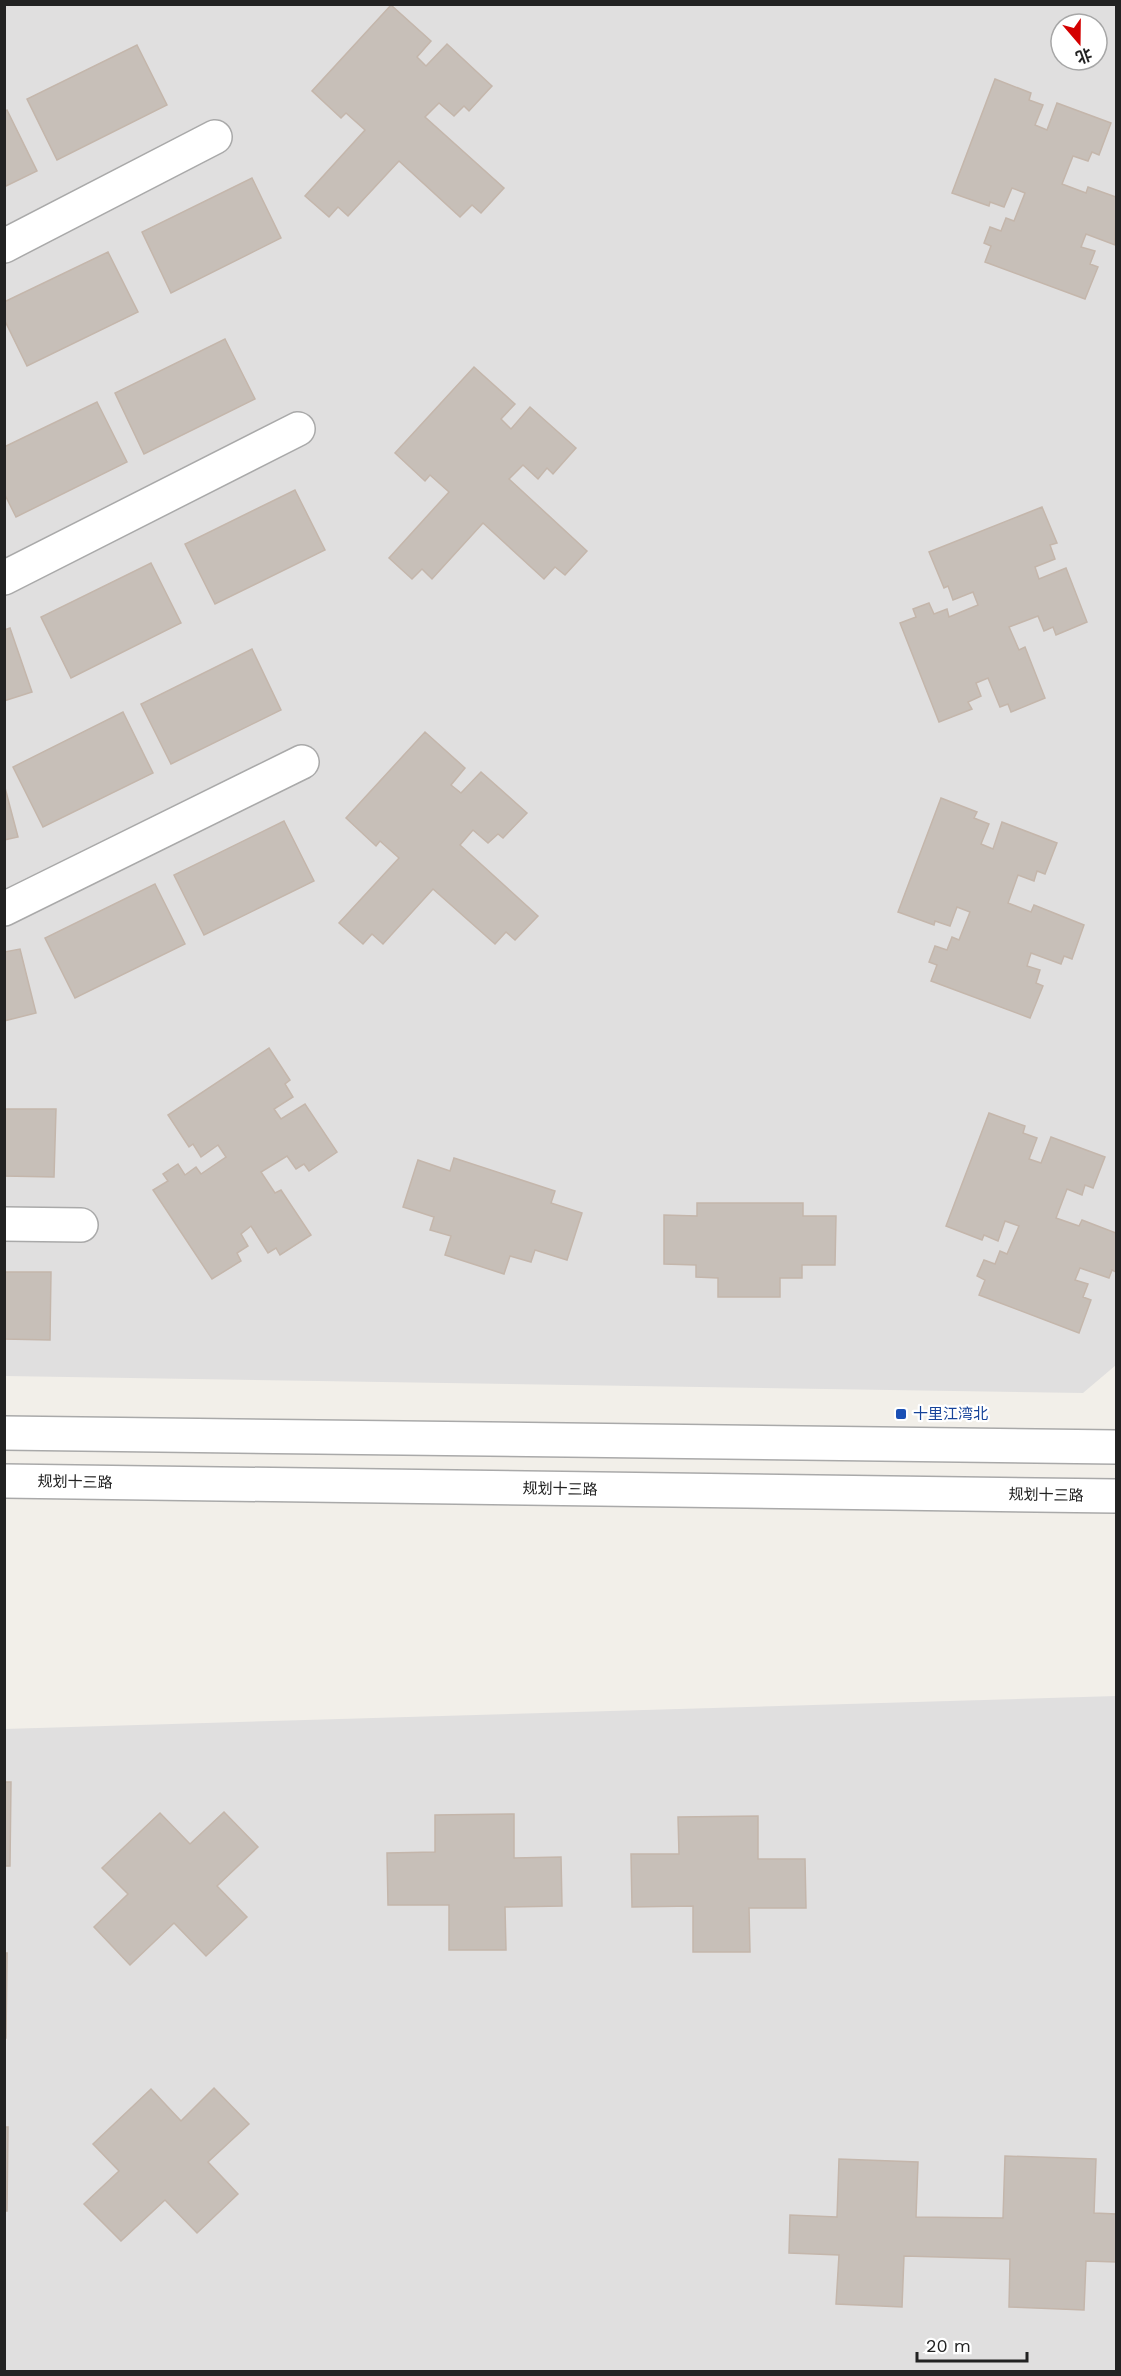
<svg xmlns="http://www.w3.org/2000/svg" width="1121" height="2376" viewBox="0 0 1121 2376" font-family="'Work Sans','Noto Sans SC',sans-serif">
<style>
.residential{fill:#e0dfdf;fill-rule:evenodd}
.building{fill:#c7bfb8;stroke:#c4b6ab;stroke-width:1.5}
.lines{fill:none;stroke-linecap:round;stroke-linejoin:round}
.minor-casing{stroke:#a9a9a9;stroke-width:36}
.minor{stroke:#fff;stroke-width:33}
.transit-dot{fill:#1a4fb4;stroke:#fff;stroke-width:2}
.labels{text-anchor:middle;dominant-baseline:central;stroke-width:4.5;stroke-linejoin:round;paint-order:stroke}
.transit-label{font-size:15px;fill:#164399;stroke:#fff;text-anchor:start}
.street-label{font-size:15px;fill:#222;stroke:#fff}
</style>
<rect width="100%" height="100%" fill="#f2efe9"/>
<g class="residential">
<path d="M 5,5 L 1116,5 L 1116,1365 L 1083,1393 L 5,1376 ZM 1061,24 L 1097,24 L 1097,60 L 1061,60 Z"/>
<path d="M 1116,1696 L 1116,2371 L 5,2371 L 4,1729 Z"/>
</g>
<g class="building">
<path d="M 391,5 L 431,41 L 417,57 L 426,66 L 447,44 L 492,86 L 469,111 L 464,106 L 454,116 L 439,103 L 425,117 L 504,188 L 481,213 L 472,205 L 460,217 L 399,161 L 348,216 L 338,207 L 329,217 L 305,196 L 365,130 L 346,113 L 341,118 L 312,91 Z"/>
<path d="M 137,45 L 167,105 L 57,160 L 27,99 Z"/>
<path d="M 995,79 L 1031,93 L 1029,100 L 1043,105 L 1035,125 L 1047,130 L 1057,103 L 1111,123 L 1099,155 L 1092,152 L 1088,161 L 1073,156 L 1062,184 L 1086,193 L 1088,187 L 1116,197 L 1115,245 L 1086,234 L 1081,247 L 1095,251 L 1090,264 L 1098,267 L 1085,299 L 985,262 L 991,246 L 984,243 L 990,227 L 1001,231 L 1006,218 L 1014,221 L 1025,193 L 1012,188 L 1004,207 L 990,202 L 989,206 L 952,193 Z"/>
<path d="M 7,110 L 37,171 L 4,187 L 4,112 Z"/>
<path d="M 252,178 L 281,238 L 171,293 L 142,232 Z"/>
<path d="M 108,252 L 138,312 L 27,366 L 4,319 L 4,302 Z"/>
<path d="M 225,339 L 255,399 L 144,454 L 115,393 Z"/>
<path d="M 474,367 L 515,404 L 501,419 L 511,429 L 530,407 L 576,448 L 553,474 L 547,468 L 538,479 L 523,465 L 509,479 L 587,551 L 565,575 L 555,567 L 544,579 L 483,523 L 432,579 L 422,569 L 412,579 L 389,558 L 449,492 L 430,475 L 425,481 L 395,453 Z"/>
<path d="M 97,402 L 127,462 L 16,517 L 4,493 L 4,447 Z"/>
<path d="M 295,490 L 325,550 L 215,604 L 185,544 Z"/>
<path d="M 1042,507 L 1057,543 L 1050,545 L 1055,559 L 1035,567 L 1039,579 L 1066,568 L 1087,622 L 1056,635 L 1053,627 L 1044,631 L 1038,616 L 1009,627 L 1019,650 L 1025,647 L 1045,698 L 1011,712 L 1008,704 L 1000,707 L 988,678 L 976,683 L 981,696 L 968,702 L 972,709 L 939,722 L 900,623 L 916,617 L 913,609 L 929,603 L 934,614 L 947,609 L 949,617 L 978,605 L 973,592 L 953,600 L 948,586 L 944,588 L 929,552 Z"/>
<path d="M 151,563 L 181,623 L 71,678 L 41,617 Z"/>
<path d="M 10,628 L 32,692 L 4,701 L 4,630 Z"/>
<path d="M 252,649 L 281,710 L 171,764 L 141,704 Z"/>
<path d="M 123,712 L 153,773 L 43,827 L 13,767 Z"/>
<path d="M 425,732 L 465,768 L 451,785 L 461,793 L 481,772 L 527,813 L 503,838 L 498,834 L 488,843 L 473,830 L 460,845 L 538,916 L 515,940 L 506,932 L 495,944 L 433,889 L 383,944 L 372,934 L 363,944 L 339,923 L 399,858 L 380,841 L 376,846 L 346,818 Z"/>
<path d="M 4,784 L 18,837 L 4,840 Z"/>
<path d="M 941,798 L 977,812 L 974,818 L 989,824 L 981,844 L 993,849 L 1002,822 L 1057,843 L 1045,874 L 1037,871 L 1034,881 L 1018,875 L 1008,903 L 1031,912 L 1034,905 L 1084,925 L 1072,959 L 1064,956 L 1061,964 L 1031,953 L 1027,966 L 1040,970 L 1036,983 L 1043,986 L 1030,1018 L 931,981 L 937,965 L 929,962 L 935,946 L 947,950 L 952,937 L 959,940 L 970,912 L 957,907 L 950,926 L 935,921 L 934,925 L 898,912 Z"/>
<path d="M 284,821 L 314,881 L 204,935 L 174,875 Z"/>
<path d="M 155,884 L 185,944 L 75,998 L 45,938 Z"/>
<path d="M 20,949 L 36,1013 L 4,1021 L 4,952 Z"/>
<path d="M 269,1048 L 290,1080 L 285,1084 L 293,1097 L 274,1109 L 281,1119 L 305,1104 L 337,1152 L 309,1171 L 304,1164 L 296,1169 L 287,1156 L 261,1172 L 275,1193 L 281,1190 L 311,1235 L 280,1255 L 276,1248 L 268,1253 L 251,1226 L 241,1234 L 248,1246 L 237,1253 L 241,1261 L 212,1279 L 153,1190 L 168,1181 L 163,1174 L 178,1164 L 185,1175 L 196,1167 L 201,1174 L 226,1157 L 218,1145 L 201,1157 L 193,1144 L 189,1147 L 168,1115 Z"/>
<path d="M 4,1109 L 56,1109 L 54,1177 L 4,1176 Z"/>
<path d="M 989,1113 L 1025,1126 L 1023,1133 L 1037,1138 L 1029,1159 L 1041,1163 L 1051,1137 L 1105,1157 L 1093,1188 L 1085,1185 L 1082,1195 L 1067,1189 L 1056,1218 L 1079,1226 L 1082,1220 L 1116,1233 L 1116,1272 L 1112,1270 L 1109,1278 L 1080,1268 L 1075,1280 L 1088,1284 L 1083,1297 L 1091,1300 L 1079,1333 L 979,1295 L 985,1280 L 977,1276 L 984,1260 L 995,1264 L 1000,1251 L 1007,1254 L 1019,1226 L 1005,1221 L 998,1241 L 984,1235 L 982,1240 L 946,1226 Z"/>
<path d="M 454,1158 L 555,1191 L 551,1203 L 582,1213 L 567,1260 L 535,1250 L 531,1262 L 510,1256 L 504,1274 L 445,1255 L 451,1236 L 430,1230 L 434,1217 L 403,1207 L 418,1160 L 450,1171 Z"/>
<path d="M 697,1203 L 803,1203 L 803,1216 L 836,1216 L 835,1265 L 802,1265 L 802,1278 L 780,1278 L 780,1297 L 718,1297 L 718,1278 L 696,1277 L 696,1265 L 664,1264 L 664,1215 L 697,1216 Z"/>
<path d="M 4,1272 L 51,1272 L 50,1340 L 4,1339 Z"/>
<path d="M 4,1782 L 11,1782 L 10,1866 L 4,1866 Z"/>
<path d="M 224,1812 L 258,1847 L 217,1886 L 247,1917 L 206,1956 L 174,1923 L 130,1965 L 94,1927 L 128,1894 L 102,1868 L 160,1813 L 190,1844 Z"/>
<path d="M 514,1814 L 514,1858 L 561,1857 L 562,1906 L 505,1907 L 506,1950 L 449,1950 L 449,1905 L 388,1905 L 387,1853 L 435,1852 L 435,1815 Z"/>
<path d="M 758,1816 L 758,1859 L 805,1859 L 806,1908 L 749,1908 L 750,1952 L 693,1952 L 693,1906 L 632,1907 L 631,1854 L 679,1854 L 678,1817 Z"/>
<path d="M 4,1953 L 7,1953 L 6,2038 L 4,2038 Z"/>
<path d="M 214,2088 L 249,2124 L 208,2162 L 238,2194 L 197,2233 L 165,2200 L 121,2241 L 84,2204 L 119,2171 L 93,2144 L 151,2089 L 181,2121 Z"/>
<path d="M 4,2127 L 8,2127 L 7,2211 L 4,2211 Z"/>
<path d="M 1005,2156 L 1096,2159 L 1094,2213 L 1116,2214 L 1116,2262 L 1086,2261 L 1084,2310 L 1009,2307 L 1010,2259 L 904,2256 L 902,2307 L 836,2304 L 839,2255 L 789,2253 L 790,2215 L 837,2217 L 839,2159 L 918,2162 L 916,2217 L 1003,2218 Z"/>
</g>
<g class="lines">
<g class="minor-casing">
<g id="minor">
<path d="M 4,246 L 215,137"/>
<path d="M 4,578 L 298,429"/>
<path d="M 4,909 L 302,762"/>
<path d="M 4,1224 L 81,1225"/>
<path d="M 4,1433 L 1116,1447"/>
<path d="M 4,1481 L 1116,1496"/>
</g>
</g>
<use href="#minor" class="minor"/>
</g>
<rect class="transit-dot" x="895" y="1408" width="12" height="12" rx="3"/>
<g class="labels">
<g class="transit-label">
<text x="913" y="1414">十里江湾北</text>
</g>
<g class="street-label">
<text transform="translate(75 1482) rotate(1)">规划十三路</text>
<text transform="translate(560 1489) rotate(1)">规划十三路</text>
<text transform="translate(1046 1495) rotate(1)">规划十三路</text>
</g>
</g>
<rect width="1121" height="2376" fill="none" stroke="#222222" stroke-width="12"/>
<g transform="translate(1079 42) rotate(160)"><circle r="28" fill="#ffffff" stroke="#a7a7a7" stroke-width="1.5"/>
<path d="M0-4.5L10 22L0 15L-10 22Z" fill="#d40000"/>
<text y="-9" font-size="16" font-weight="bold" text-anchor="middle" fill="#222222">北</text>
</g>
<path d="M917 2352v9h110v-9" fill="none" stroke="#222222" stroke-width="3"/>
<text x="926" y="2352" font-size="18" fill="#222222" stroke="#ffffff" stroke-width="4.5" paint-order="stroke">20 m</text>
</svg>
